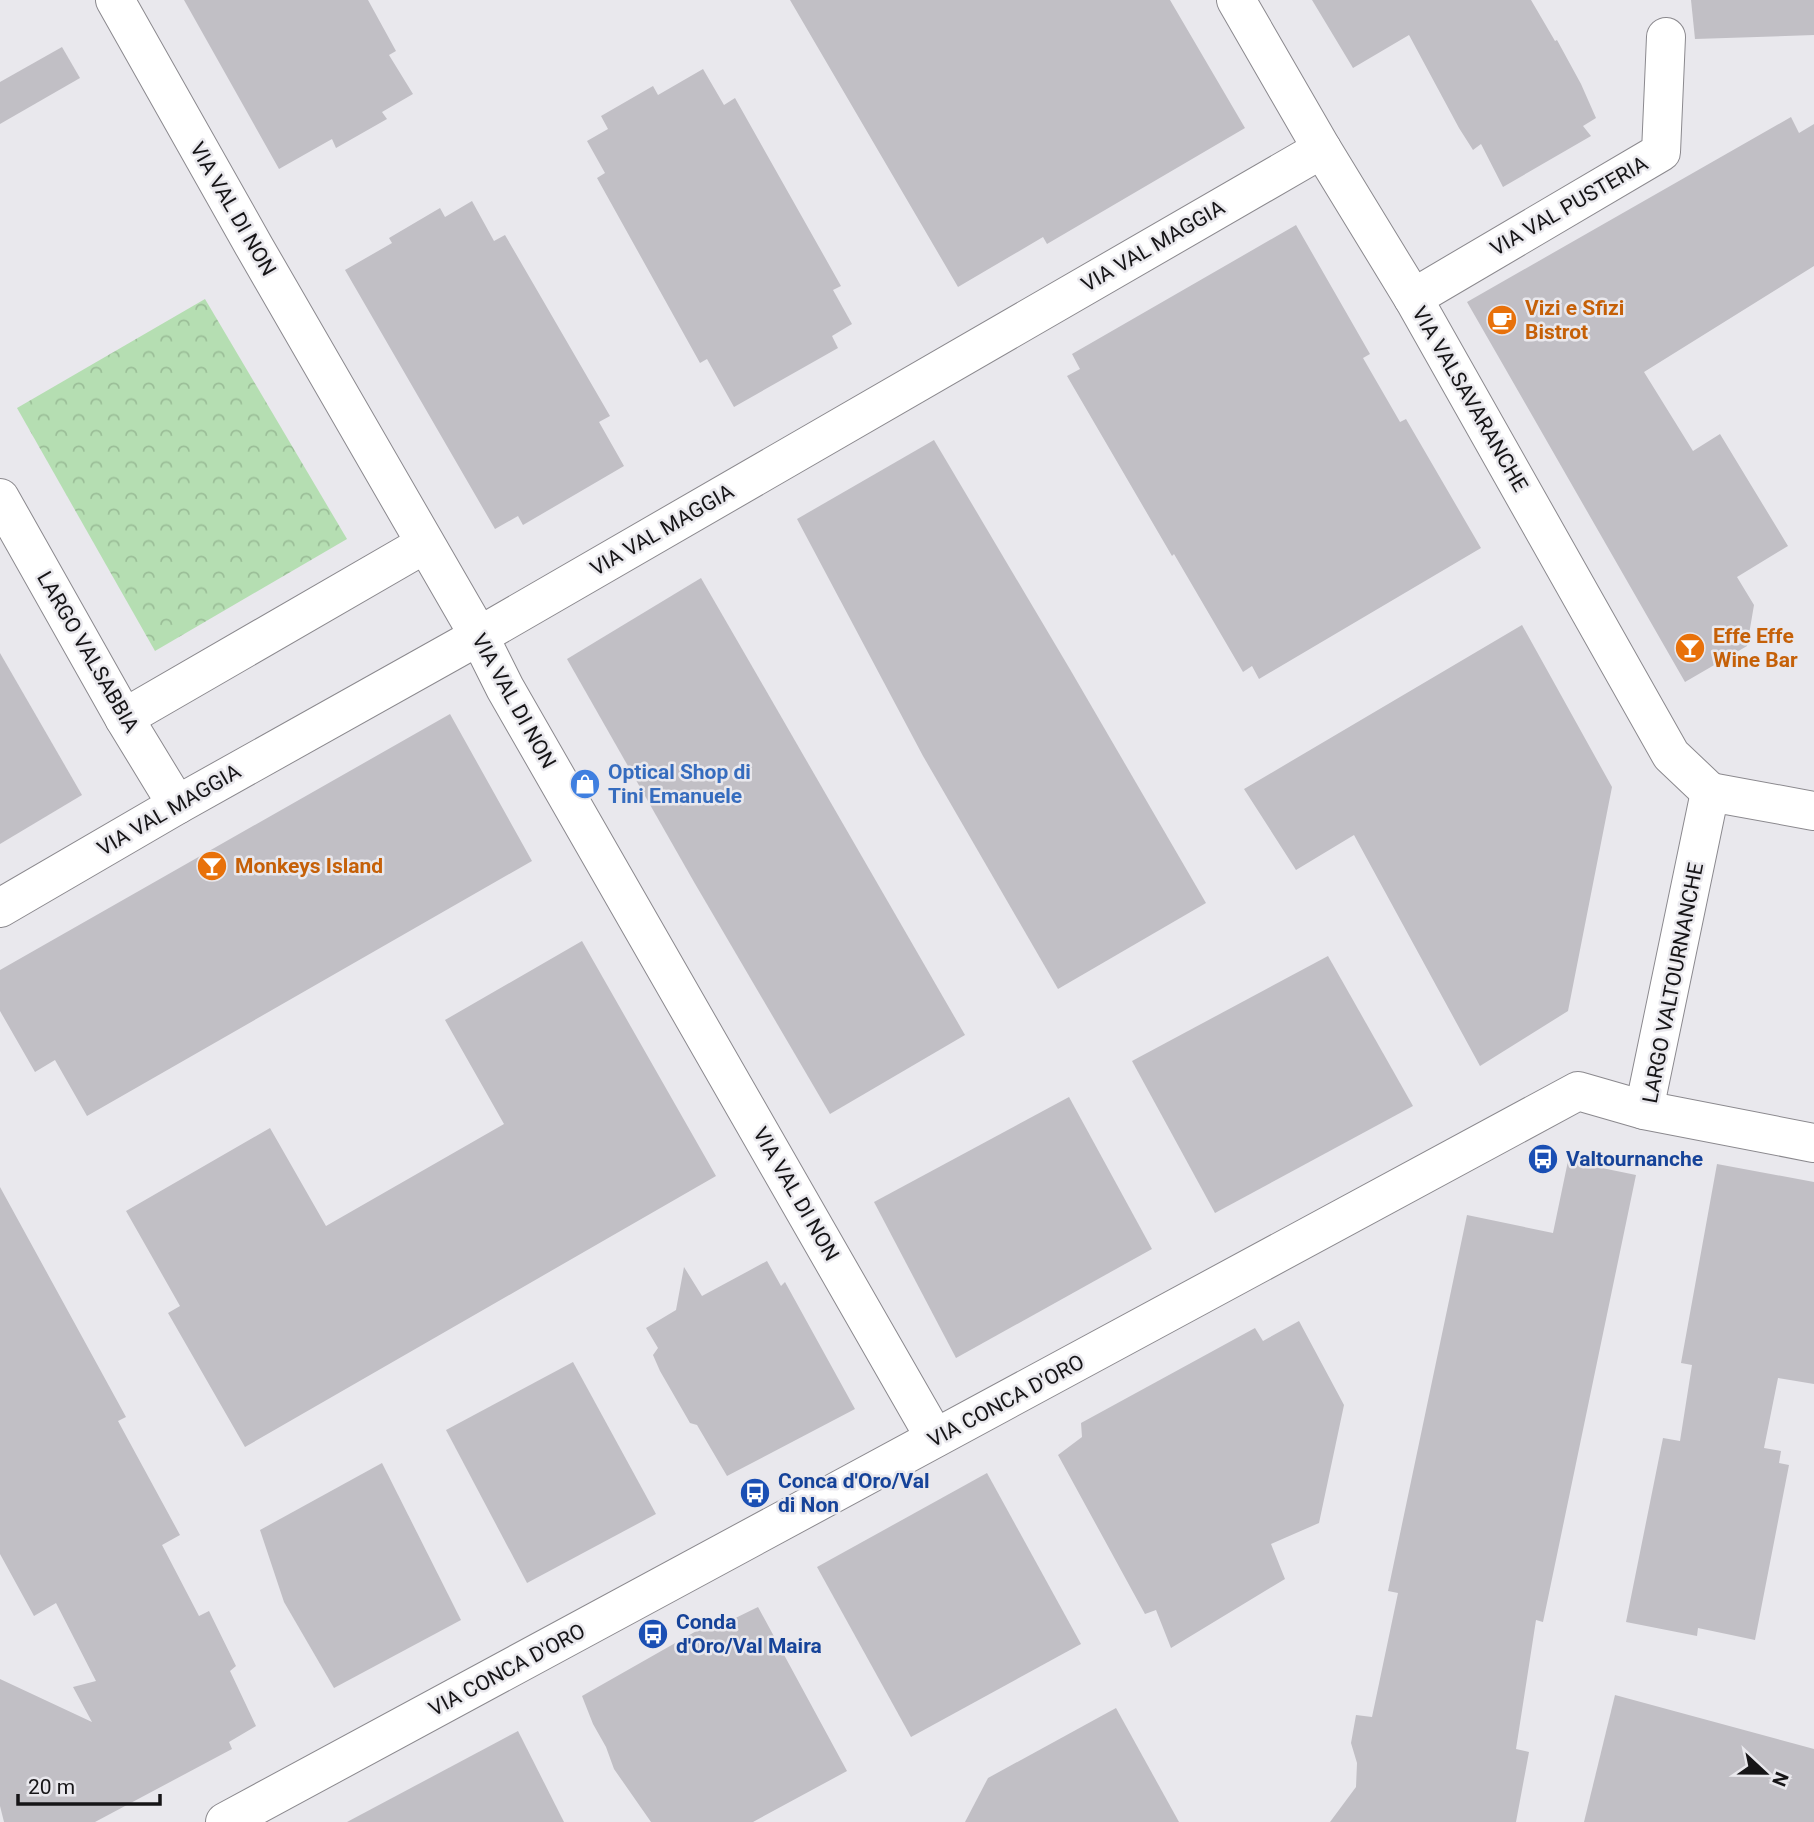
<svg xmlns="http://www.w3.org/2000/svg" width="1814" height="1822" viewBox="0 0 1814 1822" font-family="Roboto,sans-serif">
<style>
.park{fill:url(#park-crowns)}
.building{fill:#c1bfc5}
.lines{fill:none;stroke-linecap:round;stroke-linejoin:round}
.street-casing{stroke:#8b898e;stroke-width:40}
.secondary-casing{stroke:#8b898e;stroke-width:40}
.street{stroke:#fff;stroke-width:38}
.secondary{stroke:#fff;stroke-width:38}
.labels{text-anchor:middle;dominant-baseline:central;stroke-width:5;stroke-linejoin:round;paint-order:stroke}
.street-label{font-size:21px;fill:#161517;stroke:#e9e8ed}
.food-label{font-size:21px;font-weight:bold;fill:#c56008;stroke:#e9e8ed;text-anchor:start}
.shop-label{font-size:21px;font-weight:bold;fill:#366cbe;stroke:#e9e8ed;text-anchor:start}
.transit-label{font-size:21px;font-weight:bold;fill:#164399;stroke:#e9e8ed;text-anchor:start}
</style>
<defs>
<pattern id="park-crowns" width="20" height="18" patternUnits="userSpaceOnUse" patternTransform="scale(1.75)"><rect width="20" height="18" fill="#b5deb2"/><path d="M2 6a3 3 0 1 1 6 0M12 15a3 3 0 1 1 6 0" fill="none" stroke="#9bbe98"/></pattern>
</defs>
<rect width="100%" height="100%" fill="#e9e8ed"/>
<path class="park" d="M 205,299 L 347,539 L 155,651 L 17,408 Z"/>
<g class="building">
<path d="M 184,0 L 368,0 L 396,51 L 389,55 L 413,94 L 382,112 L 387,119 L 336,148 L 332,139 L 279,169 Z"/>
<path d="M 790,0 L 1170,0 L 1245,128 L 1047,244 L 1043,237 L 958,287 Z"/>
<path d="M 1312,0 L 1531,0 L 1555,41 L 1557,40 L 1581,84 L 1596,118 L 1583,126 L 1591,136 L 1503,187 L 1481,144 L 1473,150 L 1459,128 L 1409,35 L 1353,68 Z"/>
<path d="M 1691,0 L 1814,0 L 1814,35 L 1695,39 Z"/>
<path d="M 62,47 L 80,78 L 0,124 L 0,82 Z"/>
<path d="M 703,69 L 724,105 L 735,98 L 841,286 L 833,290 L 852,324 L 832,336 L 838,348 L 734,407 L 707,359 L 700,363 L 597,178 L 605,173 L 587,141 L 608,129 L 601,116 L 653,86 L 658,95 Z"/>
<path d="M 1791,117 L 1799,133 L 1814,124 L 1814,266 L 1644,372 L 1693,451 L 1720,434 L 1788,546 L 1737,577 L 1754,605 L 1747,646 L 1685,682 L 1467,302 Z"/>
<path d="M 472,201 L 494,241 L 505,235 L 610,416 L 599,422 L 624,466 L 523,525 L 518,516 L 495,529 L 345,270 L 392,243 L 389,238 L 440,208 L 445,217 Z"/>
<path d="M 1296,225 L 1370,354 L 1363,358 L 1400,422 L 1406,419 L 1481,548 L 1259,679 L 1252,666 L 1243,672 L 1174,554 L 1172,556 L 1067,376 L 1080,369 L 1072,354 Z"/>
<path d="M 934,440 L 1071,671 L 1206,903 L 1058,989 L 923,756 L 797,519 Z"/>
<path d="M 701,578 L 965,1035 L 830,1114 L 694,882 L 567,659 Z"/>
<path d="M 1522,625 L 1612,787 L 1568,1011 L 1480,1066 L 1354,835 L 1296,870 L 1244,789 Z"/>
<path d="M 0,653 L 82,795 L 0,844 Z"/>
<path d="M 450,714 L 532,861 L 87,1116 L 55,1060 L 35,1072 L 0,1011 L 0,970 Z"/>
<path d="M 582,941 L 716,1176 L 245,1447 L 168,1313 L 180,1306 L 126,1211 L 270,1128 L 326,1226 L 504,1124 L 445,1020 Z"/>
<path d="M 1328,956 L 1413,1106 L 1215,1213 L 1132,1061 Z"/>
<path d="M 1069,1097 L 1152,1249 L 956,1358 L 874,1202 Z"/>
<path d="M 1568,1161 L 1636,1175 L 1543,1622 L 1536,1620 L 1516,1749 L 1529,1752 L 1516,1822 L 1330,1822 L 1356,1787 L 1357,1763 L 1351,1743 L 1356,1715 L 1372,1717 L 1398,1593 L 1388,1591 L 1467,1215 L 1553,1233 Z"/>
<path d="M 1717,1164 L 1814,1182 L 1814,1384 L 1778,1378 L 1764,1448 L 1781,1451 L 1779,1463 L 1789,1465 L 1755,1640 L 1698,1628 L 1697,1636 L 1626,1622 L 1663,1438 L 1680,1441 L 1692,1365 L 1681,1363 Z"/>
<path d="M 0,1187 L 126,1417 L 118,1421 L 180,1535 L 162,1545 L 199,1616 L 209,1611 L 236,1666 L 230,1671 L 256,1726 L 229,1742 L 232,1749 L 95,1822 L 4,1822 L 0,1806 L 0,1679 L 92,1722 L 73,1687 L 96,1681 L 56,1603 L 34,1616 L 0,1554 Z"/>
<path d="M 767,1261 L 781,1286 L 785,1282 L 855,1409 L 727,1476 L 697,1425 L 690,1423 L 660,1371 L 653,1355 L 658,1348 L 646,1328 L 676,1310 L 684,1267 L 702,1296 Z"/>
<path d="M 1299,1321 L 1344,1405 L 1319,1523 L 1271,1544 L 1285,1579 L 1171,1648 L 1156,1610 L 1145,1614 L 1058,1455 L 1082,1437 L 1081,1423 L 1255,1328 L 1263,1341 Z"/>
<path d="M 573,1362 L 656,1514 L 527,1583 L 446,1430 Z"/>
<path d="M 382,1463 L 461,1620 L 334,1688 L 284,1602 L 260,1530 Z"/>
<path d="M 987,1473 L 1081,1644 L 911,1737 L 817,1567 Z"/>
<path d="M 758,1607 L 847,1771 L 753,1822 L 651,1822 L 614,1769 L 606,1747 L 593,1724 L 582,1696 L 714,1621 L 717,1627 Z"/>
<path d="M 1615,1695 L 1814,1749 L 1814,1822 L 1584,1822 Z"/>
<path d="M 1116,1708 L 1179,1822 L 965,1822 L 988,1778 Z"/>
<path d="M 518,1731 L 564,1822 L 347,1822 Z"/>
</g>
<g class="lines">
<g class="street-casing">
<g id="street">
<path d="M 115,0 L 255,248 L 479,636 L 505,688 L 935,1438"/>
<path d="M 1236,0 L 1322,149 L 1413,298 L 1671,755 L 1710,792"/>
<path d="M 1413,298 L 1661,152 L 1666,37"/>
<path d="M 0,498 L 124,718 L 177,805"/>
<path d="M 124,718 L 425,544"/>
<path d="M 0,908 L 177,805 L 479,636 L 1322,149"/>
</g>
</g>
<g class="secondary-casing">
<g id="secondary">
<path d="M 1644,1110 L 1710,792 L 1814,811"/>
<path d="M 225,1822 L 1578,1091 L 1644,1110 L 1814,1143"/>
</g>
</g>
<use href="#street" class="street"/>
<use href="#secondary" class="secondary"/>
</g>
<defs>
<g id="cafe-disc" transform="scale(1.575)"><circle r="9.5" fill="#e8710a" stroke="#e9e8ed"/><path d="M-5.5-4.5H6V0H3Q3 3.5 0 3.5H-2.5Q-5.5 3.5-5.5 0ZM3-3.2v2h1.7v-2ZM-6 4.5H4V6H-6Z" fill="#fff"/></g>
<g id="bar-disc" transform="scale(1.575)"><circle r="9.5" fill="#e8710a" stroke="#e9e8ed"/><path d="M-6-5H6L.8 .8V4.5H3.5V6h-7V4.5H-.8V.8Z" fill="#fff"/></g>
<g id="shop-disc" transform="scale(1.575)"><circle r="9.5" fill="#3f7fe0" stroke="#e9e8ed"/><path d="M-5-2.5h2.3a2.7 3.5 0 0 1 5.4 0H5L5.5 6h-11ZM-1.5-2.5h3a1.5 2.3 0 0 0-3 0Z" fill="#fff"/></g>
<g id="bus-disc" transform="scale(1.575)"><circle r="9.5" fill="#1a4fb4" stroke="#e9e8ed"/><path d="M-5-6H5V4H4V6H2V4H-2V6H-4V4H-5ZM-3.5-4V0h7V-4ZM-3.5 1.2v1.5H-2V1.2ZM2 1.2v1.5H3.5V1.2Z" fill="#fff"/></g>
</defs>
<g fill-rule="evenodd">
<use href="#cafe-disc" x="1502" y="320"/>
<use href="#bar-disc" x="1690" y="648"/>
<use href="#shop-disc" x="585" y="784"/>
<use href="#bar-disc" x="212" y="866"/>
<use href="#bus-disc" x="1543" y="1159"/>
<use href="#bus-disc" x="755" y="1493"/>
<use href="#bus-disc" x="653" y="1634"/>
</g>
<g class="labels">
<g class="street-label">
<text transform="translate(1569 206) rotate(-30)">VIA VAL PUSTERIA</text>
<text transform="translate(233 209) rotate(60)">VIA VAL DI NON</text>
<text transform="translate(1153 246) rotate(-30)">VIA VAL MAGGIA</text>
<text transform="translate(1470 399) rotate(60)">VIA VALSAVARANCHE</text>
<text transform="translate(662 530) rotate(-30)">VIA VAL MAGGIA</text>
<text transform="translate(88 652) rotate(60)">LARGO VALSABBIA</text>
<text transform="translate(514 701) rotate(61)">VIA VAL DI NON</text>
<text transform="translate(169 810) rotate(-30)">VIA VAL MAGGIA</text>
<text transform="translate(1673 983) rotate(-79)">LARGO VALTOURNANCHE</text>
<text transform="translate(796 1194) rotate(60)">VIA VAL DI NON</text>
<text transform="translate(1006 1401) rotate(-28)">VIA CONCA D'ORO</text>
<text transform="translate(507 1670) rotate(-28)">VIA CONCA D'ORO</text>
</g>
<g class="food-label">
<text x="1525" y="308">Vizi e Sfizi<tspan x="1525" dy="24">Bistrot</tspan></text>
<text x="1713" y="636">Effe Effe<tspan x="1713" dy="24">Wine Bar</tspan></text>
<text x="235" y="866">Monkeys Island</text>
</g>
<g class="shop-label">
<text x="608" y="772">Optical Shop di<tspan x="608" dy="24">Tini Emanuele</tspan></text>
</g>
<g class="transit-label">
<text x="1566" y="1159">Valtournanche</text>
<text x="778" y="1481">Conca d'Oro/Val<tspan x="778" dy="24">di Non</tspan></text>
<text x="676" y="1622">Conda<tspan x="676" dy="24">d'Oro/Val Maira</tspan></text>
</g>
</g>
<g transform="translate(1765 1773) rotate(112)" stroke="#e9e8ed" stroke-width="5" paint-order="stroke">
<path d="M0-5L12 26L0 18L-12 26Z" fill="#161517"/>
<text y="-10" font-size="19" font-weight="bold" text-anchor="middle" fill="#161517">N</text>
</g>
<path d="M18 1794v10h142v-10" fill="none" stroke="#161517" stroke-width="3.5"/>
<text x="28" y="1794" font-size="21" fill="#161517" stroke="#e9e8ed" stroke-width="5" paint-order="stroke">20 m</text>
</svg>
